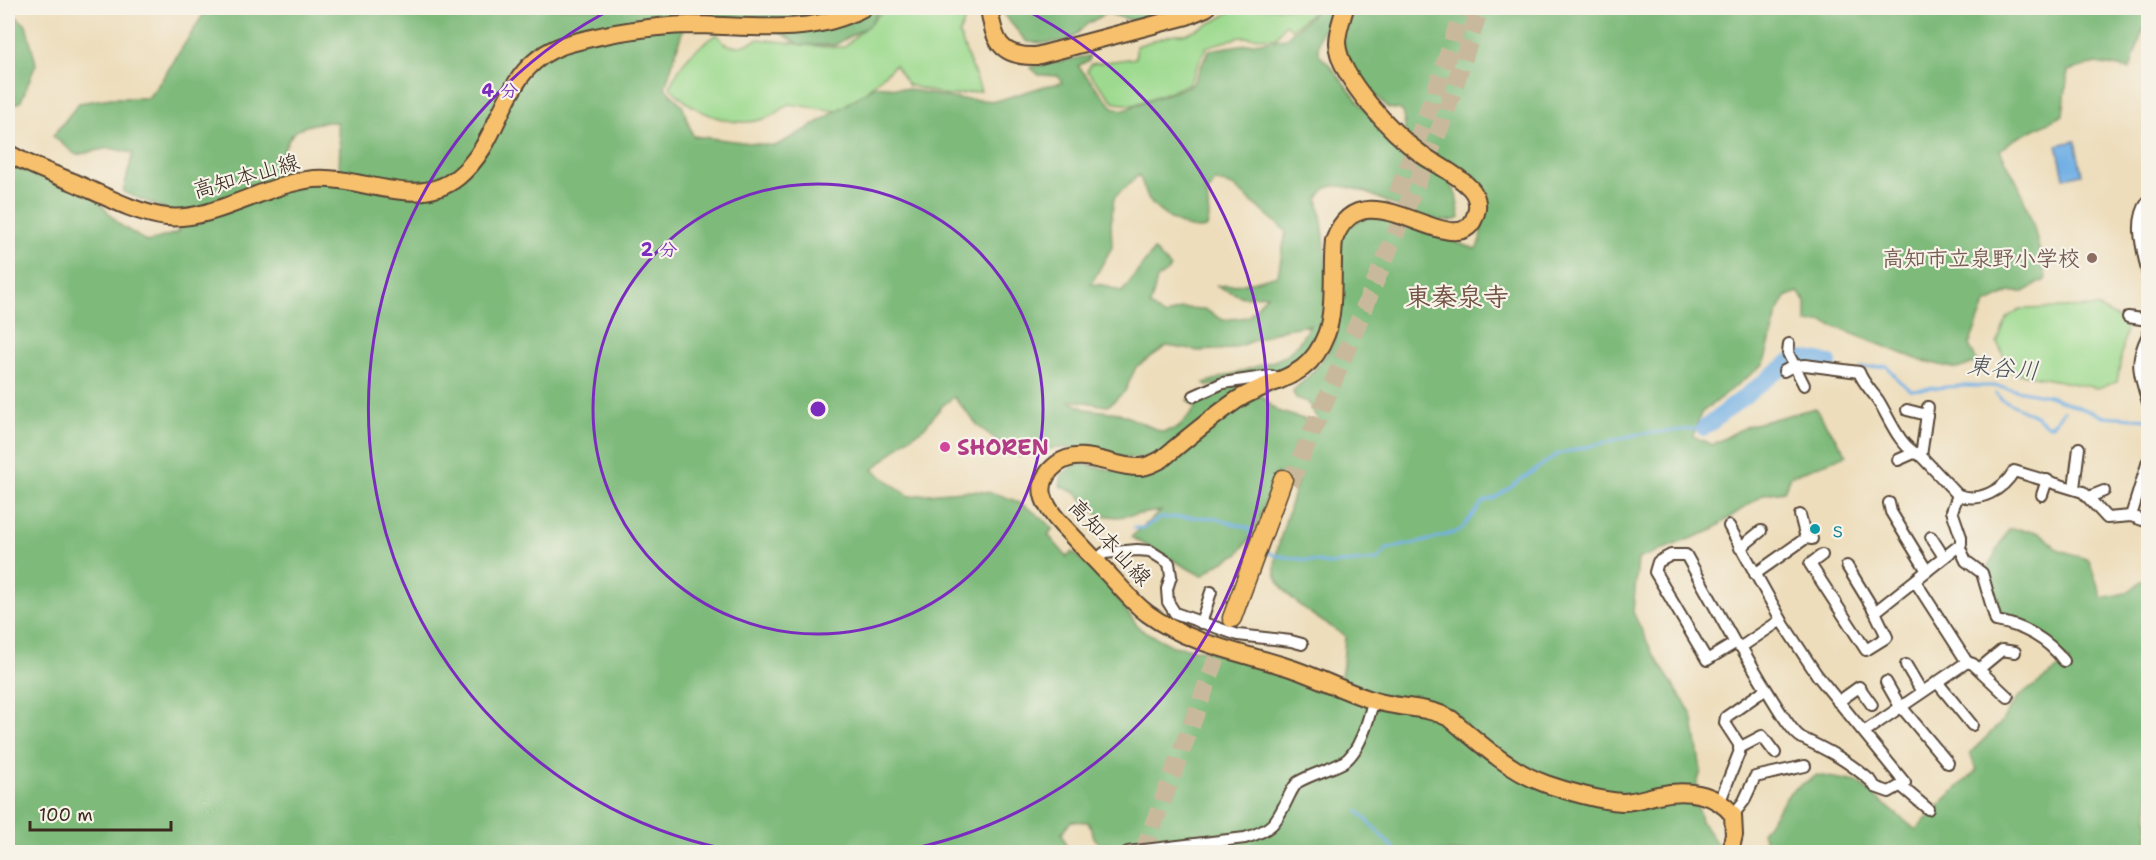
<svg xmlns="http://www.w3.org/2000/svg" width="2156" height="860" viewBox="0 0 2156 860" font-family="'Shantell Sans','Klee One',sans-serif">
<style>
.green{fill:#9dda8f;stroke:#6c8256;stroke-width:1.5}
.forest{fill:#7eba7a;stroke:#5c724c;stroke-width:1.5;fill-rule:evenodd}
.water{fill:#73b0e5;stroke:#576d82;stroke-width:1.5}
.lines{fill:none;stroke-linecap:round;stroke-linejoin:round}
.stream{stroke:#73b0e5;stroke-width:3}
.river{stroke:#73b0e5;stroke-width:16}
.highway-tunnel{stroke:#c9b99c;stroke-width:18;stroke-dasharray:18 9;stroke-linecap:butt}
.street-casing{stroke:#564536;stroke-width:14}
.primary-casing{stroke:#564536;stroke-width:20}
.highway-casing{stroke:#564536;stroke-width:21}
.street{stroke:#fff;stroke-width:10}
.primary{stroke:#f7c06c;stroke-width:16}
.highway{stroke:#f7c06c;stroke-width:18}
.ring{fill:none;stroke:#7b2cbf;stroke-width:3}
.education-dot{fill:#8d6e63;stroke:#f7f3e8;stroke-width:2}
.hotel-dot{fill:#d1479c;stroke:#f7f3e8;stroke-width:2}
.culture-dot{fill:#0f9aa8;stroke:#f7f3e8;stroke-width:2}
.labels{text-anchor:middle;dominant-baseline:central;stroke-width:4.5;stroke-linejoin:round;paint-order:stroke}
.street-label{font-size:22px;fill:#3b2a1e;stroke:#f7f3e8}
.education-label{font-size:22px;font-weight:bold;fill:#785e54;stroke:#f7f3e8;text-anchor:end}
.hotel-label{font-size:22px;font-weight:bold;fill:#b23c85;stroke:#f7f3e8;text-anchor:start}
.culture-label{font-size:22px;font-weight:bold;fill:#0d838f;stroke:#f7f3e8;text-anchor:start}
.water-label{font-size:24px;font-style:italic;fill:#4c525a;stroke:#f7f3e8}
.quarter-label{font-size:26px;font-weight:bold;fill:#735345;stroke:#f7f3e8}
.centre{fill:#7b2cbf;stroke:#f7f3e8;stroke-width:3}
.ring-label{font-size:18px;text-anchor:middle;font-weight:bold;fill:#7b2cbf;stroke:#f7f3e8;stroke-width:4.5;stroke-linejoin:round;paint-order:stroke}
</style>
<rect width="100%" height="100%" fill="#f7f3e8"/>
<filter id="ink" filterUnits="userSpaceOnUse"><feTurbulence type="fractalNoise" baseFrequency=".0167" numOctaves="2"/><feDisplacementMap in="SourceGraphic" scale="12" xChannelSelector="R" yChannelSelector="G"/><feConvolveMatrix kernelMatrix="1 2 1 2 8 2 1 2 1" color-interpolation-filters="sRGB"/></filter>
<filter id="wash" filterUnits="userSpaceOnUse"><feTurbulence type="fractalNoise" baseFrequency=".008" numOctaves="4" result="noise"/><feDisplacementMap in="SourceGraphic" scale="24" xChannelSelector="R" yChannelSelector="G"/><feGaussianBlur stdDeviation="1.35" result="paint"/><feColorMatrix in="noise" values="0 0 0 0 0 0 0 0 0 0 0 0 0 0 0 0 0 1.4 0 .05"/><feComposite in="paint" operator="in"/></filter>
<g filter="url(#wash)">
<rect width="100%" height="100%" fill="#edddbb"/>
<g class="green">
<path d="M 886,8 L 967,8 L 966,17 L 959,34 L 981,91 L 948,96 L 908,85 L 895,65 L 850,106 L 837,111 L 789,104 C 782,108 776,115 769,117 C 735,131 693,113 670,87 C 681,60 693,51 717,34 L 724,43 L 732,46 L 742,46 L 759,39 L 824,47 L 844,47 Z"/>
<path d="M 1237,8 L 1317,8 L 1292,29 L 1285,24 L 1276,38 L 1240,37 L 1206,47 L 1189,84 L 1133,105 L 1115,103 L 1087,71 L 1091,64 L 1136,58 L 1136,46 L 1174,34 L 1186,34 L 1215,21 Z"/>
<path d="M 2097,307 L 2127,323 L 2117,382 L 2097,388 L 2011,372 L 1997,342 L 2008,317 L 2020,309 Z"/>
</g>
<g class="forest">
<path d="M 8,8 L 12,8 L 9,11 L 26,25 L 36,64 L 21,101 L 8,108 Z"/>
<path d="M 205,8 L 880,8 L 870,25 L 835,45 L 800,45 L 774,28 L 685,22 L 665,88 L 682,105 L 693,136 L 775,146 L 811,127 L 875,86 L 908,89 L 949,98 L 996,101 L 1045,86 L 1062,83 L 1058,76 L 1039,75 L 1030,67 L 1089,56 L 1089,60 L 1078,66 L 1113,107 L 1123,110 L 1192,85 L 1209,50 L 1286,38 L 1319,8 L 1337,8 L 1334,18 L 1324,28 L 1320,35 L 1318,49 L 1320,56 L 1329,64 L 1365,110 L 1395,141 L 1405,158 L 1449,180 L 1456,194 L 1460,218 C 1426,234 1370,183 1335,186 C 1327,186 1321,192 1318,199 C 1328,249 1339,341 1285,370 C 1279,373 1269,374 1262,375 C 1244,379 1226,383 1208,386 L 1204,383 L 1274,361 L 1287,355 L 1299,342 L 1310,325 L 1284,329 L 1231,349 L 1199,351 L 1167,346 L 1136,367 L 1125,391 L 1108,406 C 1099,405 1075,399 1069,401 L 1085,409 L 1119,413 L 1162,432 L 1178,428 L 1196,408 L 1187,400 L 1220,387 L 1266,380 L 1160,454 C 1132,464 1120,456 1092,451 C 1067,446 1042,447 1019,457 L 978,426 L 954,397 L 942,406 L 924,428 L 906,440 L 873,470 L 909,496 C 972,490 1004,481 1053,528 L 1048,535 L 1067,557 L 1073,552 L 1107,585 L 1140,629 L 1173,646 L 1207,651 L 1248,661 L 1312,689 L 1338,691 L 1343,665 L 1345,636 C 1324,622 1285,601 1276,576 C 1270,559 1293,501 1297,481 L 1276,473 L 1254,533 L 1238,554 L 1216,565 L 1202,576 L 1131,537 L 1161,511 L 1118,517 L 1098,515 L 1076,493 L 1060,486 L 1062,475 L 1077,463 L 1130,474 L 1245,401 L 1260,395 L 1277,411 L 1320,424 L 1308,402 L 1296,398 L 1293,393 L 1294,389 C 1311,377 1329,354 1337,334 L 1339,246 L 1346,227 L 1368,216 L 1393,221 L 1476,249 L 1480,242 L 1483,198 L 1480,187 L 1471,178 L 1446,164 L 1405,133 L 1404,114 L 1401,110 L 1388,108 L 1375,95 L 1368,93 L 1351,66 L 1343,44 L 1352,8 L 2148,8 L 2148,15 L 2130,69 L 2096,63 L 2068,71 L 2063,115 L 2013,140 L 2000,150 L 2020,188 L 2034,228 L 2046,277 L 2045,280 L 2024,292 L 2010,292 L 1985,304 L 1969,345 L 1977,362 L 1957,369 L 1919,360 L 1823,322 L 1806,323 L 1806,302 L 1798,292 L 1786,297 L 1777,314 L 1764,364 L 1701,413 L 1693,436 L 1712,445 L 1747,426 L 1815,408 L 1847,455 L 1791,476 L 1784,491 L 1764,494 L 1710,531 L 1638,559 L 1633,612 L 1653,654 L 1692,714 L 1701,771 L 1694,793 L 1701,821 L 1720,848 L 1719,852 L 1107,852 L 1095,839 L 1088,822 L 1071,821 L 1062,833 L 1068,852 L 8,852 L 8,157 L 95,198 L 120,225 L 147,242 L 176,233 L 188,218 L 123,192 L 133,153 L 109,148 L 76,155 L 53,136 L 79,103 L 111,98 L 148,98 L 161,81 L 205,12 ZM 325,122 L 336,122 L 340,145 L 339,171 L 290,175 L 279,165 C 289,133 292,127 325,122 ZM 1139,175 C 1143,183 1146,198 1153,205 C 1163,216 1193,235 1207,227 L 1209,218 L 1207,194 L 1215,181 L 1233,186 L 1286,231 L 1278,275 L 1244,284 L 1216,286 L 1243,297 L 1267,295 L 1248,317 L 1223,320 L 1204,309 L 1182,308 L 1165,316 L 1150,306 L 1157,279 L 1171,268 L 1154,250 L 1122,292 L 1103,285 L 1091,284 L 1112,247 L 1111,223 L 1114,198 Z"/>
<path d="M 1003,8 L 1169,8 L 1137,22 L 1107,13 L 1087,24 L 1070,40 L 1047,43 L 1027,42 L 1004,15 Z"/>
<path d="M 2009,529 C 2029,529 2044,530 2055,548 L 2089,560 L 2102,598 L 2126,593 L 2148,577 L 2148,852 L 1770,852 L 1762,832 L 1791,791 L 1817,775 L 1857,782 L 1916,830 L 1944,800 L 1977,770 L 1970,753 L 2000,724 L 2017,698 L 2069,661 L 2024,625 L 2002,615 L 1989,584 L 1987,568 Z"/>
</g>
<path class="water" d="M 2075,141 L 2082,174 L 2064,178 L 2057,145 Z"/>
<g class="lines">
<g class="stream">
<path d="M 1861,368 L 1887,366 L 1899,381 L 1911,390 L 1959,386 L 1994,386 L 2049,396 L 2102,416 L 2148,419"/>
<path d="M 1996,393 L 2001,399 L 2035,416 L 2047,425 L 2052,425 L 2064,410"/>
<path d="M 1134,528 L 1143,528 L 1160,518 L 1188,517 L 1217,518 L 1223,521 L 1249,528 L 1252,542"/>
<path d="M 1264,550 L 1274,555 L 1329,564 L 1378,560 L 1386,549 L 1422,542 L 1460,531 L 1483,502 L 1495,498 L 1558,454 L 1639,434 L 1704,428"/>
<path d="M 1358,811 L 1397,852"/>
</g>
<path class="river" d="M 1704,428 L 1789,362 L 1801,358 L 1829,363"/>
</g>
</g>
<g filter="url(#ink)">
<g class="lines">
<g class="highway-tunnel">
<path d="M 1388,219 L 1441,76 L 1463,8"/>
<path d="M 1290,484 L 1443,121 L 1480,8"/>
<path d="M 1143,852 L 1232,618"/>
</g>
<g class="street-casing">
<g id="street">
<path d="M 2148,149 L 2148,151"/>
<path d="M 2148,201 C 2132,223 2144,252 2148,276"/>
<path d="M 2128,317 L 2148,320"/>
<path d="M 2148,335 C 2133,365 2140,373 2148,403"/>
<path d="M 1789,344 L 1788,353 L 1804,385"/>
<path d="M 1784,371 L 1793,366 L 1805,365 L 1859,372 C 1863,383 1871,390 1878,400 C 1890,419 1899,447 1921,456"/>
<path d="M 1194,396 L 1223,383 L 1271,376 L 1279,378"/>
<path d="M 1928,407 L 1921,456 L 1958,495"/>
<path d="M 1907,410 L 1927,415"/>
<path d="M 1898,460 L 1914,453"/>
<path d="M 2074,488 L 2079,448"/>
<path d="M 2042,495 L 2047,480"/>
<path d="M 2089,497 L 2104,491"/>
<path d="M 1889,503 L 1891,512 L 1927,571"/>
<path d="M 1800,515 L 1806,538"/>
<path d="M 2131,516 L 2148,461"/>
<path d="M 1931,537 L 1944,557"/>
<path d="M 1959,546 L 1966,561 L 1982,573 L 1996,621 C 2022,625 2048,639 2064,661"/>
<path d="M 1740,548 L 1761,531"/>
<path d="M 1822,555 L 1810,564 L 1866,650 L 1887,637 L 1875,612 L 1961,544 L 1961,537 L 1952,511 L 1958,495 C 1980,503 2003,490 2014,471 L 2083,492 L 2107,518 L 2131,516 L 2148,522"/>
<path d="M 1096,561 L 1104,553 L 1137,550 L 1150,551 L 1169,563 L 1171,576 L 1167,589 L 1168,602 L 1175,613 L 1238,635 L 1291,641 L 1302,644"/>
<path d="M 1847,566 L 1875,612"/>
<path d="M 1755,574 L 1806,538 L 1812,539"/>
<path d="M 1201,623 L 1211,592"/>
<path d="M 1735,643 L 1707,660 L 1655,572 L 1658,562 L 1671,555 L 1686,555 L 1735,643 L 1741,647"/>
<path d="M 1967,662 L 1973,664 L 2008,697"/>
<path d="M 1906,665 L 1922,692"/>
<path d="M 1979,669 L 2002,650 L 2015,652"/>
<path d="M 1886,682 L 1898,703 L 1948,763"/>
<path d="M 1937,682 L 1972,725"/>
<path d="M 1766,689 L 1741,647 L 1781,620"/>
<path d="M 1838,702 L 1859,687 L 1872,705"/>
<path d="M 1864,732 L 1967,662 L 1915,581"/>
<path d="M 1739,748 L 1762,736 L 1775,753"/>
<path d="M 1901,786 L 1928,809"/>
<path d="M 1720,801 L 1739,753 L 1740,746 L 1725,723 L 1726,717 L 1766,689 C 1774,701 1790,731 1802,738 C 1831,752 1847,760 1872,782 L 1875,787 L 1889,792 L 1905,783 L 1817,675 L 1784,625 L 1729,526"/>
<path d="M 1733,815 L 1744,801 L 1755,777 L 1805,766"/>
<path d="M 1128,852 L 1245,838 C 1272,830 1276,823 1288,798 C 1291,792 1293,787 1298,782 C 1312,774 1328,770 1342,763 C 1359,754 1369,719 1373,701"/>
</g>
</g>
<g class="primary-casing">
<g id="primary">
<path d="M 989,8 C 994,40 999,57 1036,56 L 1187,16 L 1206,8"/>
<path d="M 1345,8 C 1342,19 1337,31 1337,43 C 1339,78 1393,134 1421,154 C 1436,165 1456,173 1470,188 C 1476,194 1479,204 1476,213 C 1460,273 1363,159 1334,240 C 1331,268 1336,310 1326,335 C 1308,382 1273,377 1237,400 C 1211,418 1186,439 1162,459 C 1155,463 1149,466 1141,467 C 1114,469 1081,445 1057,464 C 1031,484 1044,506 1062,525 C 1079,543 1096,561 1112,578 C 1123,590 1134,604 1148,614 C 1189,644 1240,652 1287,667 C 1316,676 1343,691 1372,700 C 1398,709 1426,705 1451,719 C 1481,744 1509,771 1546,784 C 1566,791 1601,801 1622,802 C 1635,802 1645,798 1658,795 C 1685,789 1715,792 1733,815 L 1734,835 L 1730,852"/>
<path d="M 8,153 C 28,165 51,173 73,182 C 103,195 135,213 167,217 C 212,222 267,183 314,179 C 361,175 416,211 458,177 C 508,136 498,62 571,43 C 609,33 651,26 689,25 C 748,25 810,37 863,8"/>
</g>
</g>
<g class="highway-casing">
<path id="highway" d="M 1232,618 L 1283,479"/>
</g>
<use href="#street" class="street"/>
<use href="#primary" class="primary"/>
<use href="#highway" class="highway"/>
</g>
</g>
<g class="ring">
<circle cx="818" cy="409" r="225"/>
<path d="M740 852A450 450 0 0 1 614 8M1022 8A450 450 0 0 1 896 852"/>
</g>
<circle class="education-dot" cx="2092" cy="258" r="6"/>
<circle class="hotel-dot" cx="945" cy="447" r="6"/>
<circle class="culture-dot" cx="1815" cy="529" r="6"/>
<g class="labels">
<g class="street-label">
<text transform="translate(246 176) rotate(-16)">高知本山線</text>
<text transform="translate(1110 542) rotate(47)">高知本山線</text>
</g>
<g class="education-label">
<text x="2080" y="258">高知市立泉野小学校</text>
</g>
<g class="hotel-label">
<text x="957" y="447">SHOREN</text>
</g>
<g class="culture-label">
<text x="1827" y="529">ｓ</text>
</g>
<g class="water-label">
<text transform="translate(2003 368) rotate(5)">東谷川</text>
</g>
<g class="quarter-label">
<text x="1457" y="296">東秦泉寺</text>
</g>
</g>
<circle cx="818" cy="409" r="9" class="centre"/>
<g class="ring-label">
<text x="500" y="97">4 分</text>
<text x="659" y="256">2 分</text>
</g>
<rect width="2156" height="860" fill="none" stroke="#f7f3e8" stroke-width="30"/>
<path d="M30 821v9h141v-9" fill="none" stroke="#3b2a1e" stroke-width="3"/>
<text x="39" y="821" font-size="18" fill="#3b2a1e" stroke="#f7f3e8" stroke-width="4.5" paint-order="stroke">100 m</text>
</svg>
